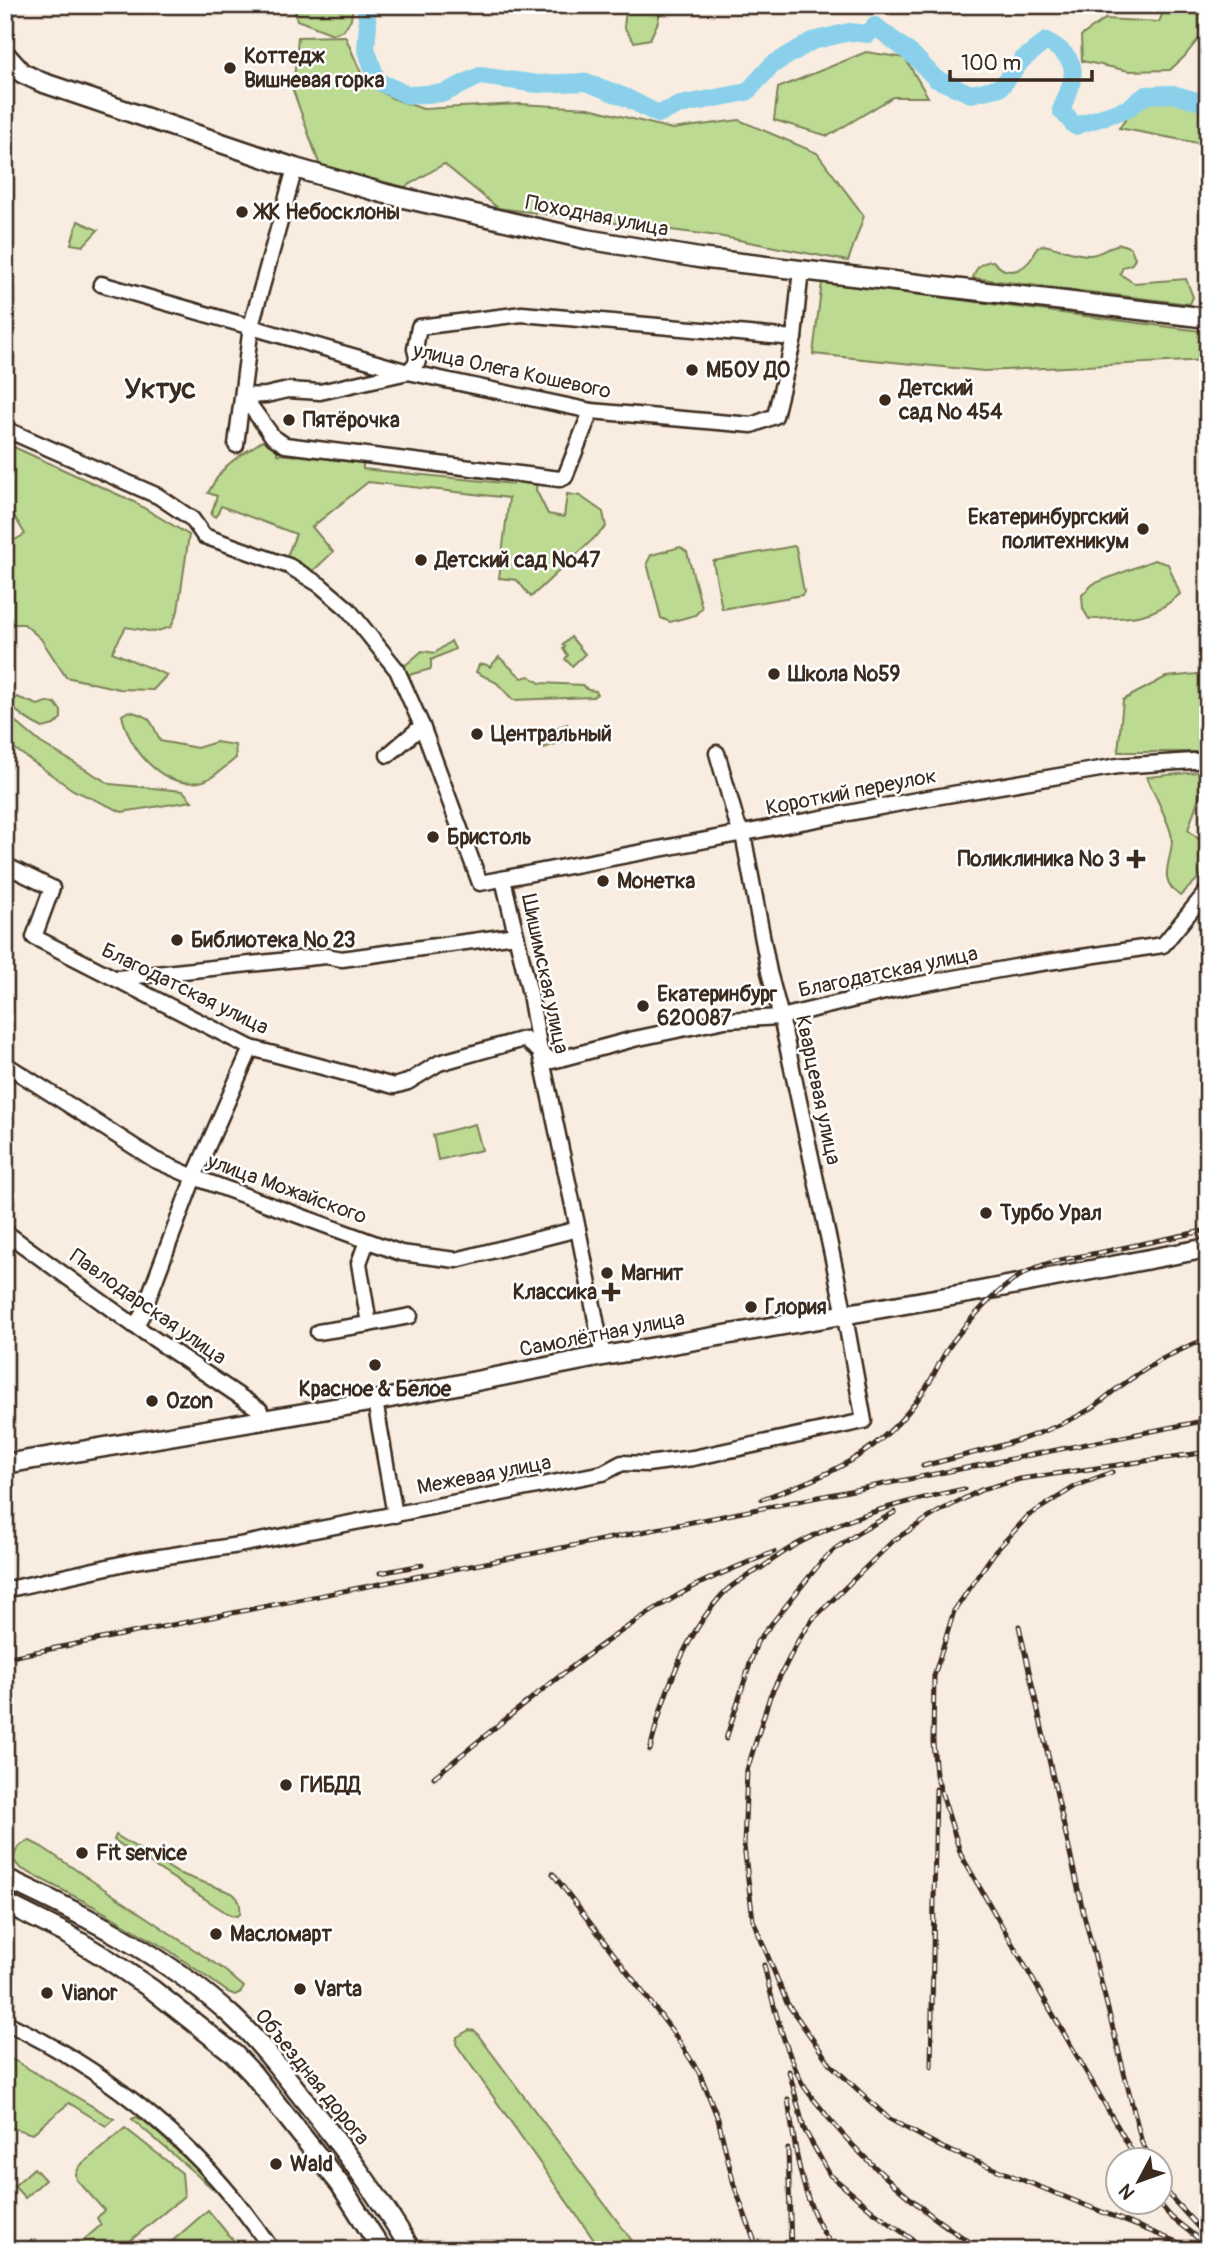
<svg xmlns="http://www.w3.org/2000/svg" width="1213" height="2255" viewBox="0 0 1213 2255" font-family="Pangolin,sans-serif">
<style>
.green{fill:#bcda92;stroke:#7c8258;stroke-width:2}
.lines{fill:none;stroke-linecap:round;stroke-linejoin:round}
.river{stroke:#8ad0eb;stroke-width:18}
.minor-casing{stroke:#3b2a1e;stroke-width:19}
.major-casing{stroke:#3b2a1e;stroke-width:23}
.minor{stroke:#fff;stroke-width:14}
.major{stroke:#fff;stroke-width:18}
.rail-casing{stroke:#3b2a1e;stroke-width:5}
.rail{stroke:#fff;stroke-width:2.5;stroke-dasharray:8;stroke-linecap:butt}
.poi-dot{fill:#3b2a1e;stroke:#fff;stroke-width:2.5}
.labels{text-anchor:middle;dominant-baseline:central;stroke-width:5;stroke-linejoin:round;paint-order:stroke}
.poi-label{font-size:21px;font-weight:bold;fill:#3b2a1e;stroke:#fff;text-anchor:start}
.street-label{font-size:21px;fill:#3b2a1e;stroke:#fff}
.district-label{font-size:28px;font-weight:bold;fill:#3b2a1e;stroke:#fff}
</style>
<rect width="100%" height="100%" fill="#f8ede0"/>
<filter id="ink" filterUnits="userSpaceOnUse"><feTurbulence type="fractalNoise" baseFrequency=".0143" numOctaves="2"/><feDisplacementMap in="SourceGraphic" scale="14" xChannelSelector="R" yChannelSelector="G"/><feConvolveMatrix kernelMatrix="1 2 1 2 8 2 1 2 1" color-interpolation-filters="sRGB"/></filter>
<g filter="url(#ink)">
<g class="green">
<path d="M 293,5 L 353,5 L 351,19 L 344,30 L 333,34 L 297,20 Z"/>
<path d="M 617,5 L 661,5 L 658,22 L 650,39 L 634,42 L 624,27 L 626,10 Z"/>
<path d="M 1166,5 L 1208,5 L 1208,27 L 1184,57 L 1170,70 L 1129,71 L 1082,61 L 1081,36 L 1105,19 L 1159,22 Z"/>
<path d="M 345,36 L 365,82 L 392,98 L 423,109 L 520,104 L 589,108 L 672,129 L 739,120 L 817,153 L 864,216 L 848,261 L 718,236 L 498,208 L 444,164 L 405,187 L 320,166 L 293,90 L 298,37 Z"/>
<path d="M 866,52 L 905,58 L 928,97 L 893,97 L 828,136 L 774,120 L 778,88 Z"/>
<path d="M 1208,98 L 1208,145 L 1119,128 L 1142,99 Z"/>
<path d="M 78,221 L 98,230 L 83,246 L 71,244 Z"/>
<path d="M 1121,244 L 1131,248 L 1135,258 L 1132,264 L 1123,267 L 1120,274 L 1134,283 L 1186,279 L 1193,297 L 1190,304 L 973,278 C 976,267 981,262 993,261 C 1010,281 1029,268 1037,248 L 1044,245 C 1058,248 1075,255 1089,255 C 1101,255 1110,245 1121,244 Z"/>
<path d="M 822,282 L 1208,332 L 1208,360 L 984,371 L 813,354 Z"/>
<path d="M 262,441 L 273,441 L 273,446 L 277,447 L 277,454 L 296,456 L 298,450 L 363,462 L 363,469 L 513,484 L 515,475 L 537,479 L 536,490 L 548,514 L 564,517 L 567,494 L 580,496 L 603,512 L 606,527 L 531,597 L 517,580 L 499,578 L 509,498 L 368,482 L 312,527 L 333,552 L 311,573 L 285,561 L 296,534 L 221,506 L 216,517 L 211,515 L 217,496 L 208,493 C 226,460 233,461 262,441 Z"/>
<path d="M 5,443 L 132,501 L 189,535 L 178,611 L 171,627 L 154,632 L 126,627 L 112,652 L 167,675 L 153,690 L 119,689 L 66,677 L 41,639 L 24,624 L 5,624 L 5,606 L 12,598 L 5,577 L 5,546 L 25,534 L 5,501 Z"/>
<path d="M 794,546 L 796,548 L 804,592 L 802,595 L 722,609 L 713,561 Z"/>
<path d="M 680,547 L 687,552 L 702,608 L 695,615 L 670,622 L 661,618 L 647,563 L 651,555 Z"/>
<path d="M 1154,560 L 1168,564 L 1180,594 C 1153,620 1125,618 1089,619 L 1083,609 L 1082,595 L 1093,584 Z"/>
<path d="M 571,637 L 585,654 L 572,666 L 565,659 L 568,655 L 563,649 L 565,647 L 563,645 Z"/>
<path d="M 451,641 L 455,649 L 431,660 L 431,669 L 405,676 L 402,668 L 422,651 L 435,653 Z"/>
<path d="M 499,657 L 522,678 L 529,676 L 540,683 L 583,685 L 588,690 L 596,691 L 597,694 L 593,697 L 513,700 L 497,683 L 476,672 L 479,665 L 485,664 L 490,667 Z"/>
<path d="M 1208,673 L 1208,752 L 1118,752 L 1123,700 L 1166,677 Z"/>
<path d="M 17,697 L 38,705 L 46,702 L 55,703 L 61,711 L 61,718 L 54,725 L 43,728 C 30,722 20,716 11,705 Z"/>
<path d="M 129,711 C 152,717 151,720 160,741 L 197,748 L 216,742 L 235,745 L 236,758 C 226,766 212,780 199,782 C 161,788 129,749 122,715 Z"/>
<path d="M 5,713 L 41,743 L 110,784 L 183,791 L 192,801 L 122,812 L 73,790 L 5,742 Z"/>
<path d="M 567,724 L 573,738 L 544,748 L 539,734 Z"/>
<path d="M 1208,771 L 1208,793 L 1200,794 L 1188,830 L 1208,847 L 1208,869 L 1180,896 C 1156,878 1172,863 1172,839 C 1172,827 1152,790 1147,777 Z"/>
<path d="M 475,1124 L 482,1150 L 438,1160 L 433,1135 Z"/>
<path d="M 116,1835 L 178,1873 L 232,1893 C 240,1899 241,1905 240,1914 L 237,1916 L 230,1915 L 114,1840 Z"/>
<path d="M 30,1841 L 42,1847 L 223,1969 L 244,1987 L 241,1992 L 235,1995 L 228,1992 L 170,1951 L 93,1906 L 20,1868 L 13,1860 C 15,1851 19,1843 30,1841 Z"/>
<path d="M 469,2030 L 475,2031 L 639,2250 L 601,2250 L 456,2044 L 457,2037 Z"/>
<path d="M 5,2055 L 114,2119 L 106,2126 L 69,2103 L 32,2134 L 9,2127 L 5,2122 Z"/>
<path d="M 136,2117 L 145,2121 L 212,2183 L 213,2189 L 132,2119 Z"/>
<path d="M 125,2128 L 182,2173 L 184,2196 L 119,2250 L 72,2250 L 101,2225 L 97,2218 L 104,2210 L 77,2180 L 76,2174 L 79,2167 Z"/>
<path d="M 34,2168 L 45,2180 L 25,2198 L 14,2186 Z"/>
<path d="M 208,2210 L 241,2250 L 221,2250 L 217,2245 L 162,2250 Z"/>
</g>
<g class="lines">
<path class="river" d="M 365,5 L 368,25 L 366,48 L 377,81 L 408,95 L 444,93 L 480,76 L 538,84 L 586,82 L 627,98 L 658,114 L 680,105 L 747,92 L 772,65 L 812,41 L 849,32 L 868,34 L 875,26 L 914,56 L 936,79 L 971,94 L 1001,87 L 1022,60 L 1046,41 C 1083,60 1075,77 1061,110 L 1075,126 L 1127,109 L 1146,95 L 1172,94 L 1208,104"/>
<g class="minor-casing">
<g id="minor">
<path d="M 101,284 L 408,372 L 591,411 L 752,425 L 775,416 L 794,338 L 801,269"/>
<path d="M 243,396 L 266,395 L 288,390 L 320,392 L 408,372 L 418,361 L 415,349 L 419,327 L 522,314 L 794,338"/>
<path d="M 243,396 L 273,437 L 285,445 L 560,479 L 565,477 L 591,411"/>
<path d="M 5,429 L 158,496 L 192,519 L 204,536 L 289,566 L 320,585 L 348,609 L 397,670 L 422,726 L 480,883 L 917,800 L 1118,766 L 1208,760"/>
<path d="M 236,445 L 251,326 L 295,168"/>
<path d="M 388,755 L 422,726"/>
<path d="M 5,865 L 52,888 L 34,937 L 251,1048 L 394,1086 L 408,1082 L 439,1063 L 524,1039 L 552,1061 L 634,1039 L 725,1020 L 781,1017 L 910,986 L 1021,966 L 1163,945 L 1208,890"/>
<path d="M 503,879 L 530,994 L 540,1051 L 578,1229 L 603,1356"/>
<path d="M 118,978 L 326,956 L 342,959 L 516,935"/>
<path d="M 5,1064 L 155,1160 L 194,1177 L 401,1253 L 456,1260 L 578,1229"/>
<path d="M 5,1232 L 135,1326 L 260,1410 L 261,1419"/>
<path d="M 369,1324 L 410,1316"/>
<path d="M 135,1326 L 142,1315 L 194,1177 L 251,1048"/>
<path d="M 318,1332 L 369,1324 L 359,1263 L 367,1241"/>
<path d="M 375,1401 L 395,1515"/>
<path d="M 5,1590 L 134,1561 L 239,1545 L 603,1473 L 622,1463 L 647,1464 L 693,1458 L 864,1421 L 843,1306 L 781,1017 L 769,972 L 743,834 L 737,823 L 717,753"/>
<path d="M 5,2022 C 113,2073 206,2151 272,2250"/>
</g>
</g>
<g class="major-casing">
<g id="major">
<path d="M 5,54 L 22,73 L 41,82 L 295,168 L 386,194 L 586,239 L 699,258 L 1208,318"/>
<path d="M 5,1464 L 375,1401 L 603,1356 L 975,1292 L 1208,1248"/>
<path d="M 5,1878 C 85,1915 168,1957 233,2017 C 260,2042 283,2073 306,2102 C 344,2150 380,2197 411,2250"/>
<path d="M 5,1903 L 65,1933 L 109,1960 L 153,1990 L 234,2054 L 253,2074 L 340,2184 L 382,2250"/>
</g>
</g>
<use href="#minor" class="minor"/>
<use href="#major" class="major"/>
<g class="rail-casing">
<g id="rail">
<path d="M 923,1466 C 979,1451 1042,1439 1092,1408 C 1101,1402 1109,1394 1118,1388 C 1147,1367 1174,1350 1208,1339"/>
<path d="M 1112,1472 L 1076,1486 L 1028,1516 L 994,1553 L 954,1611 L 934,1676 L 933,1742 L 936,1775 L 961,1855 L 1137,2160"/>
<path d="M 762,1499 C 831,1474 880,1455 923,1392 C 933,1379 938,1364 947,1350 C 964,1324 1002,1283 1031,1270 C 1052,1260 1075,1257 1098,1253 C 1135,1245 1171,1238 1208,1230"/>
<path d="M 380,1573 L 422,1565"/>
<path d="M 1019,1626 L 1083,1911 L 1142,2143 L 1151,2160"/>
<path d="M 5,1658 L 1208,1420"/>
<path d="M 726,1739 L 757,1642 L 821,1562 L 835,1549 L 858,1533 L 895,1512"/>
<path d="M 650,1750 C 663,1695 683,1639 721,1596 C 731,1584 748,1576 761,1568 C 774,1559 787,1549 801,1542 C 853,1514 908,1501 964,1489"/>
<path d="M 434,1777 C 517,1711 598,1639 691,1588 C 718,1574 746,1563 774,1552"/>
<path d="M 553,1874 L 673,2032 L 700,2074 L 718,2119 L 734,2185 L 758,2250"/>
<path d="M 764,1965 C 773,2005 783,2044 801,2081 C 805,2090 814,2099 820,2107 C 857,2156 930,2221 984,2250"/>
<path d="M 931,2067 L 936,1789"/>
<path d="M 789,2071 L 804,2129 L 830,2175 L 873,2211 L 927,2250"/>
<path d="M 788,2099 C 795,2151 802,2206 835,2250"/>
<path d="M 788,2149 L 791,2250"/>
<path d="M 1160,2179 L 1168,2194 L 1208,2238"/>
<path d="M 1158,2202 L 1171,2217 L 1200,2240"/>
<path d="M 1197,2250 L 943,2148 L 888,2118 L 830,2064 L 787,2003 L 753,1920 L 744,1846 L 747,1770 L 770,1696 L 798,1641 L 812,1620 L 894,1540 L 938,1512 L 981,1490 L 1020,1479 L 1208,1452"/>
</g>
</g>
<use href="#rail" class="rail"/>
</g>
</g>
<g class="poi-dot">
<circle cx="230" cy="68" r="7"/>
<circle cx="242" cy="212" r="7"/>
<circle cx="692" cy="370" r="7"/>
<circle cx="885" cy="400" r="7"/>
<circle cx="289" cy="420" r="7"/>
<circle cx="1143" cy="529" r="7"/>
<circle cx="421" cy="560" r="7"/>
<circle cx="774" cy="674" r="7"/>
<circle cx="477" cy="734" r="7"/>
<circle cx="433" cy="837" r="7"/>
<path d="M1132.5 848.5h7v7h7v7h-7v7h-7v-7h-7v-7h7z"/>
<circle cx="603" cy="881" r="7"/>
<circle cx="177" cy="940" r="7"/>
<circle cx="643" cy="1006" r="7"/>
<circle cx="986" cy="1213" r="7"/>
<circle cx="607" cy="1273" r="7"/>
<path d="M607.5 1281.5h7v7h7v7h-7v7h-7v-7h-7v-7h7z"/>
<circle cx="751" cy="1307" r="7"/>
<circle cx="375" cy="1365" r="7"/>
<circle cx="152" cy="1401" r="7"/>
<circle cx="286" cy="1785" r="7"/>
<circle cx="82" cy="1853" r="7"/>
<circle cx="216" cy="1934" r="7"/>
<circle cx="300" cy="1989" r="7"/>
<circle cx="47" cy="1993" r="7"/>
<circle cx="276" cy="2164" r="7"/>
</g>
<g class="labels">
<g class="poi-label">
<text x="244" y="56">Коттедж<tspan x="244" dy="24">Вишневая горка</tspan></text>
<text x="256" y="212">ЖК Небосклоны</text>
<text x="706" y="370">МБОУ ДО</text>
<text x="899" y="388">Детский<tspan x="899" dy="24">сад № 454</tspan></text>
<text x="303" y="420">Пятёрочка</text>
<text x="1129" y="517" text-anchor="end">Екатеринбургский<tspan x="1129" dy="24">политехникум</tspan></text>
<text x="435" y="560">Детский сад №47</text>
<text x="788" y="674">Школа №59</text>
<text x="491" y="734">Центральный</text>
<text x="447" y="837">Бристоль</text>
<text x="1120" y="859" text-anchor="end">Поликлиника № 3</text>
<text x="617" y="881">Монетка</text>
<text x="191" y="940">Библиотека № 23</text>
<text x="657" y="994">Екатеринбург<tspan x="657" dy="24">620087</tspan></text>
<text x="1000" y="1213">Турбо Урал</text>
<text x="621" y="1273">Магнит</text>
<text x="597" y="1292" text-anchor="end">Классика</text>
<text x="765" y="1307">Глория</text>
<text x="375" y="1389" text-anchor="middle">Красное &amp; Белое</text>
<text x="166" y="1401">Ozon</text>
<text x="300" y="1785">ГИБДД</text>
<text x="96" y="1853">Fit service</text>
<text x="230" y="1934">Масломарт</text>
<text x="314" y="1989">Varta</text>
<text x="61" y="1993">Vianor</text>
<text x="290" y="2164">Wald</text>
</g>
<g class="street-label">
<text transform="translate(597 216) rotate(11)">Походная улица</text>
<text transform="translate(512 371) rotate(12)">улица Олега Кошевого</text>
<text transform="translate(851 792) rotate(-11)">Короткий переулок</text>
<text transform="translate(888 972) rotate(-12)">Благодатская улица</text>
<text transform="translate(545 974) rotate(78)">Шишимская улица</text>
<text transform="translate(185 989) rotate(26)">Благодатская улица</text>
<text transform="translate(818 1090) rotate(78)">Кварцевая улица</text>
<text transform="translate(287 1189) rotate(20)">улица Можайского</text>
<text transform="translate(148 1307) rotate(35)">Павлодарская улица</text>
<text transform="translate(602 1334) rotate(-11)">Самолётная улица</text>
<text transform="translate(484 1475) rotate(-11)">Межевая улица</text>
<text transform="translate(312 2077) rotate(51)">Объездная дорога</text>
</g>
<g class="district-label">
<text x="160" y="389">Уктус</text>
</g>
</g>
<rect width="1213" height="2255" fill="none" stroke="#fff" stroke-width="28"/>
<rect x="14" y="14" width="1185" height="2227" fill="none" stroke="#3b2a1e" stroke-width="2.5" filter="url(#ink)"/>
<g transform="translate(1139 2181) rotate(229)"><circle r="33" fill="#ffffff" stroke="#b1aaa5" stroke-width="2"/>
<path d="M0-5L12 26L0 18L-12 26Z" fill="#3b2a1e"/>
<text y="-10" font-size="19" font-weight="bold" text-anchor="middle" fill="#3b2a1e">N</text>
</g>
<path d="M950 70v10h142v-10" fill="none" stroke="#3b2a1e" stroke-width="3.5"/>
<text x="961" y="70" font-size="21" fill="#3b2a1e" stroke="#ffffff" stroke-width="5" paint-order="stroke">100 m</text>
</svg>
